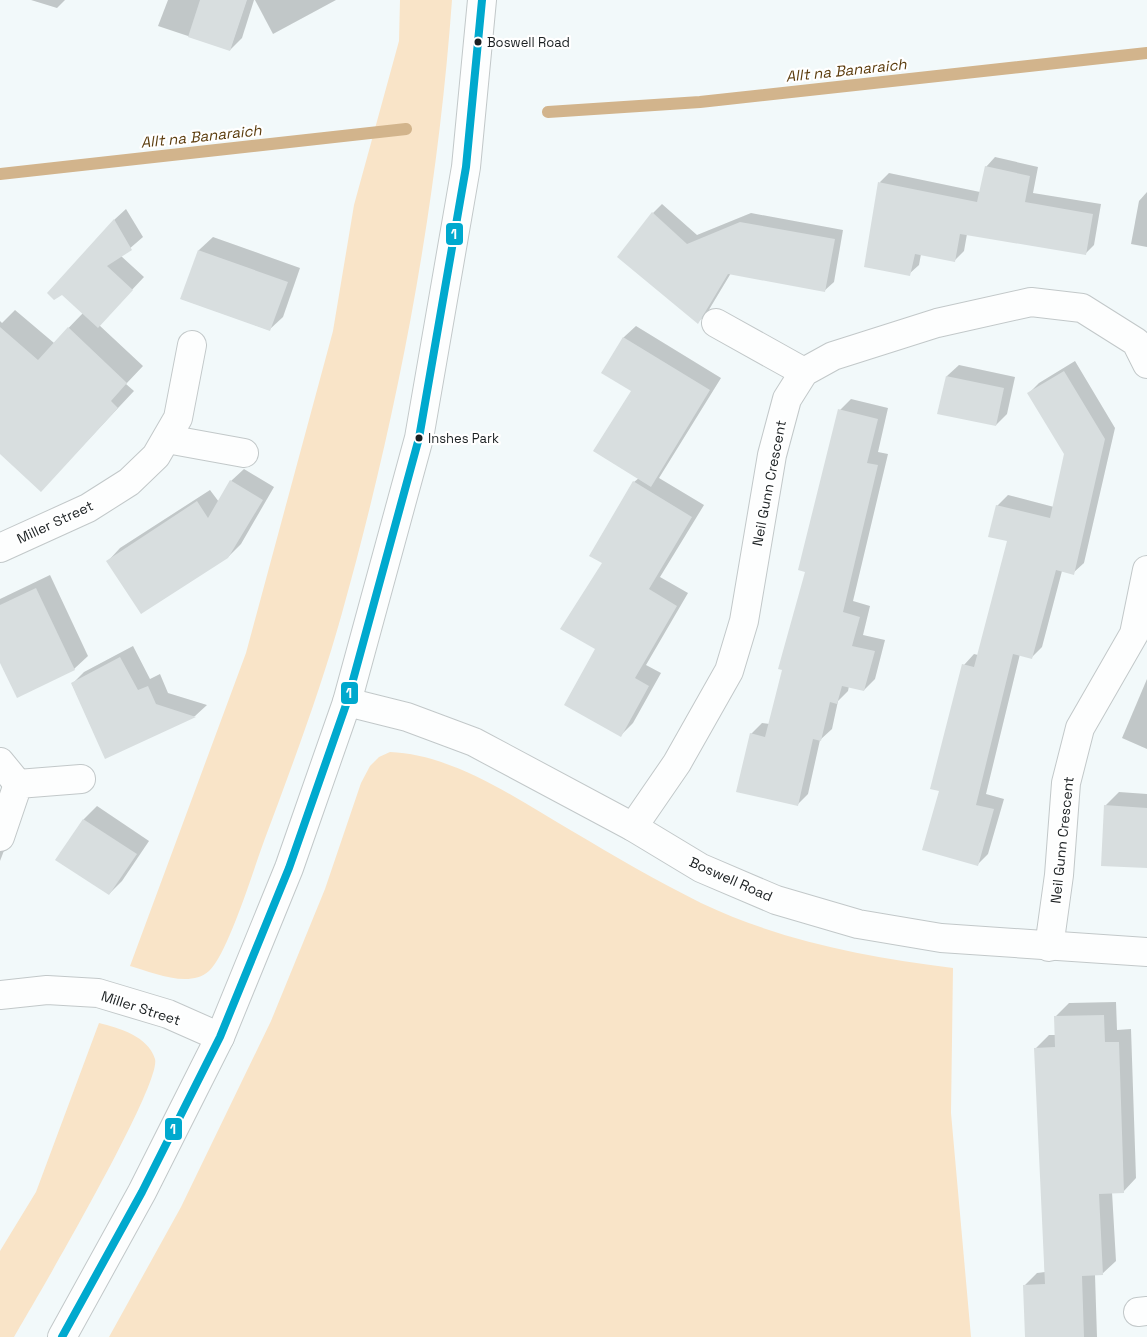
<svg xmlns="http://www.w3.org/2000/svg" width="1147" height="1337" viewBox="0 0 1147 1337" font-family="'Space Grotesk',sans-serif">
<style>
.green{fill:#f9e4c8}
.shadow{fill:#0003}
.lines{fill:none;stroke-linecap:round;stroke-linejoin:round}
.stream{stroke:#d2b48c;stroke-width:12}
.building{fill:#d8dedf}
.minor-casing{stroke:#c2c8c9;stroke-width:30}
.tertiary-casing{stroke:#c2c8c9;stroke-width:30}
.minor{stroke:#fdfefe;stroke-width:28}
.tertiary{stroke:#fdfefe;stroke-width:28}
.bus-1-casing{stroke:#fff;stroke-width:11}
.bus-1{stroke:#00a9ce;stroke-width:8}
.bus-dot{fill:#1b2022;stroke:#fff;stroke-width:2}
.labels{text-anchor:middle;dominant-baseline:central;stroke-width:4.5;stroke-linejoin:round;paint-order:stroke}
.bus-label{font-size:13px;fill:#1b2022;stroke:#fff;text-anchor:start}
.street-label{font-size:14px;fill:#1b2022;stroke:#fff}
.water-label{font-size:15px;font-style:italic;fill:#5c3d0e;stroke:#fff}
.line-badge{stroke:#fff;stroke-width:2}
.badge-label{font-size:14px;text-anchor:middle;font-weight:bold;fill:#fff}
</style>
<rect width="100%" height="100%" fill="#f2f9fa"/>
<g class="green">
<path d="M 400,0 L 452,0 C 437,207 398,413 342,613 C 321,689 292,766 264,841 C 254,868 228,954 209,971 C 189,989 152,972 130,966 L 246,653 L 333,331 L 354,205 L 399,41 Z"/>
<path d="M 390,752 C 453,754 519,800 572,831 C 614,856 657,881 701,903 C 781,941 866,957 953,968 L 951,1113 L 971,1337 L 109,1337 L 181,1207 L 271,1021 L 325,889 L 361,783 L 370,766 L 379,757 Z"/>
<path d="M 99,1023 C 119,1028 148,1036 155,1059 C 162,1085 35,1301 14,1337 L 0,1337 L 0,1251 L 36,1192 Z"/>
</g>
<g class="shadow">
<path d="M 31,0 L 65,0 L 57,8 Z"/>
<path d="M 168,0 L 254,0 L 242,38 L 230,50 L 158,26 Z"/>
<path d="M 255,0 L 336,0 L 273,34 Z"/>
<path d="M 995,157 L 1038,167 L 1033,193 L 1101,204 L 1094,245 L 1085,254 L 967,234 L 964,251 L 954,261 L 921,254 L 919,265 L 909,274 L 880,182 L 889,173 L 980,192 L 986,167 Z"/>
<path d="M 1147,192 L 1147,247 L 1131,244 L 1139,201 Z"/>
<path d="M 662,204 L 697,235 L 751,213 L 843,230 L 834,282 L 824,291 L 731,273 L 707,313 L 698,322 L 653,213 Z"/>
<path d="M 126,209 L 143,237 L 121,256 L 144,277 L 99,325 L 143,366 L 126,384 L 134,391 L 57,473 L 0,452 L 0,321 L 2,323 L 15,310 L 54,343 L 83,313 L 114,220 Z"/>
<path d="M 213,237 L 300,268 L 283,317 L 269,330 L 182,299 L 199,250 Z"/>
<path d="M 636,326 L 721,378 L 659,478 L 704,505 L 660,577 L 688,593 L 646,665 L 661,673 L 633,723 L 621,735 L 596,649 L 604,562 L 634,482 L 639,478 L 633,390 L 603,373 L 624,337 Z"/>
<path d="M 1075,361 L 1115,428 L 1084,563 L 1073,573 L 1062,571 L 1042,647 L 1032,657 L 1020,654 L 986,794 L 1004,799 L 988,854 L 978,864 L 940,790 L 964,665 L 974,654 L 978,655 L 1008,540 L 997,506 L 1008,495 L 1054,507 L 1065,454 L 1029,393 L 1039,383 Z"/>
<path d="M 959,365 L 1015,377 L 1007,414 L 996,425 L 939,413 L 947,376 Z"/>
<path d="M 851,399 L 888,408 L 878,452 L 888,454 L 853,601 L 870,606 L 863,635 L 885,640 L 875,679 L 864,690 L 849,686 L 848,691 L 838,701 L 832,729 L 820,740 L 808,794 L 797,805 L 751,734 L 762,723 L 770,724 L 807,571 L 840,410 Z"/>
<path d="M 244,469 L 274,487 L 241,544 L 228,557 L 108,561 L 120,548 L 210,490 L 219,502 L 231,481 Z"/>
<path d="M 50,575 L 88,656 L 74,669 L 0,660 L 0,599 Z"/>
<path d="M 133,646 L 150,679 L 160,674 L 168,693 L 207,705 L 195,716 L 106,757 L 72,684 L 84,672 Z"/>
<path d="M 1147,679 L 1147,749 L 1122,738 Z"/>
<path d="M 1119,792 L 1147,794 L 1147,867 L 1105,806 Z"/>
<path d="M 97,806 L 149,841 L 122,881 L 109,894 L 57,859 L 84,819 Z"/>
<path d="M 0,847 L 5,848 L 0,861 Z"/>
<path d="M 1116,1002 L 1117,1030 L 1131,1029 L 1136,1178 L 1123,1192 L 1112,1192 L 1116,1261 L 1102,1274 L 1095,1275 L 1097,1337 L 1026,1337 L 1024,1286 L 1037,1273 L 1045,1272 L 1036,1048 L 1049,1035 L 1056,1035 L 1055,1017 L 1069,1003 Z"/>
</g>
<g class="lines">
<g class="stream">
<path d="M 548,112 L 700,102 L 1147,53"/>
<path d="M 0,174 L 406,129"/>
</g>
</g>
<g class="building">
<path d="M 200,0 L 247,0 L 230,51 L 188,37 Z"/>
<path d="M 985,166 L 1030,176 L 1025,202 L 1093,214 L 1086,255 L 960,234 L 955,262 L 915,254 L 910,276 L 864,267 L 878,182 L 977,202 Z"/>
<path d="M 652,212 L 687,244 L 740,222 L 835,239 L 825,292 L 728,274 L 698,324 L 617,257 Z"/>
<path d="M 114,219 L 132,250 L 107,266 L 133,290 L 98,328 L 62,295 L 54,300 L 47,293 Z"/>
<path d="M 198,250 L 288,282 L 270,331 L 180,299 Z"/>
<path d="M 0,327 L 38,360 L 68,327 L 127,383 L 111,401 L 118,408 L 41,492 L 0,454 Z"/>
<path d="M 623,337 L 710,390 L 651,487 L 593,451 L 631,391 L 601,373 Z"/>
<path d="M 1064,371 L 1105,439 L 1074,575 L 1056,570 L 1032,659 L 1013,654 L 976,805 L 994,809 L 978,866 L 922,850 L 939,791 L 930,789 L 962,664 L 974,667 L 1007,541 L 988,537 L 996,505 L 1050,518 L 1064,454 L 1027,393 Z"/>
<path d="M 946,376 L 1004,388 L 996,426 L 937,414 Z"/>
<path d="M 838,409 L 878,419 L 867,463 L 878,465 L 843,612 L 860,617 L 852,646 L 875,651 L 864,691 L 842,686 L 837,704 L 830,702 L 821,741 L 813,739 L 798,806 L 736,792 L 750,733 L 765,737 L 782,670 L 778,669 L 805,572 L 798,570 Z"/>
<path d="M 230,480 L 263,500 L 228,558 L 141,614 L 106,561 L 197,501 L 208,518 Z"/>
<path d="M 633,481 L 692,517 L 649,589 L 677,606 L 635,678 L 649,686 L 621,737 L 564,705 L 595,649 L 560,629 L 602,563 L 589,556 Z"/>
<path d="M 36,588 L 75,670 L 17,698 L 0,663 L 0,605 Z"/>
<path d="M 120,657 L 138,690 L 148,686 L 156,704 L 196,717 L 105,759 L 71,683 Z"/>
<path d="M 1104,805 L 1147,808 L 1147,868 L 1101,866 Z"/>
<path d="M 83,819 L 137,854 L 109,895 L 55,860 Z"/>
<path d="M 1104,1015 L 1105,1042 L 1119,1042 L 1124,1193 L 1099,1194 L 1103,1275 L 1082,1276 L 1084,1337 L 1025,1337 L 1023,1285 L 1045,1284 L 1034,1048 L 1055,1047 L 1054,1016 Z"/>
</g>
<g class="lines">
<g class="minor-casing">
<g id="minor">
<path d="M 716,323 L 804,372"/>
<path d="M 167,439 L 244,453"/>
<path d="M 0,548 L 88,508 L 129,482 L 156,456 L 178,418 L 192,345"/>
<path d="M 347,702 L 407,717 L 474,742 L 633,827 L 701,868 L 776,900 L 858,924 L 941,938 L 1147,952"/>
<path d="M 0,762 L 18,784"/>
<path d="M 633,827 L 677,763 L 729,671 L 744,621 L 772,455 L 787,399 L 804,372 L 833,356 L 937,323 L 1031,302 L 1082,308 L 1136,342 L 1147,364"/>
<path d="M 0,837 L 18,784 L 81,779"/>
<path d="M 1049,947 L 1059,875 L 1066,783 L 1080,728 L 1134,634 L 1147,570"/>
<path d="M 0,995 L 47,990 L 98,993 L 168,1014 L 220,1037"/>
<path d="M 1138,1312 L 1147,1311"/>
</g>
</g>
<g class="tertiary-casing">
<path id="tertiary" d="M 62,1337 L 142,1192 L 220,1037 L 289,868 L 347,702 L 419,438 L 466,167 L 482,0"/>
</g>
<use href="#minor" class="minor"/>
<use href="#tertiary" class="tertiary"/>
<g class="bus-1-casing">
<path id="bus-1" d="M 62,1337 L 142,1192 L 220,1037 L 289,868 L 347,702 L 419,438 L 466,167 L 482,0"/>
</g>
<use href="#bus-1" class="bus-1"/>
</g>
<g class="bus-dot">
<circle cx="478" cy="42" r="4.5"/>
<circle cx="419" cy="438" r="4.5"/>
</g>
<g class="labels">
<g class="bus-label">
<text x="487" y="42">Boswell Road</text>
<text x="428" y="438">Inshes Park</text>
</g>
<g class="street-label">
<text transform="translate(769 483) rotate(-79)">Neil Gunn Crescent</text>
<text transform="translate(55 522) rotate(-25)">Miller Street</text>
<text transform="translate(1062 840) rotate(-84)">Neil Gunn Crescent</text>
<text transform="translate(731 879) rotate(24)">Boswell Road</text>
<text transform="translate(141 1008) rotate(18)">Miller Street</text>
</g>
<g class="water-label">
<text transform="translate(846 70) rotate(-6)">Allt na Banaraich</text>
<text transform="translate(201 136) rotate(-6)">Allt na Banaraich</text>
</g>
</g>
<g class="line-badge">
<rect x="445" y="222" width="19" height="24" rx="5" fill="#00a9ce"/>
<rect x="340" y="681" width="19" height="24" rx="5" fill="#00a9ce"/>
<rect x="164" y="1117" width="19" height="24" rx="5" fill="#00a9ce"/>
</g>
<g class="badge-label">
<text x="454" y="239">1</text>
<text x="349" y="698">1</text>
<text x="173" y="1134">1</text>
</g>
</svg>
